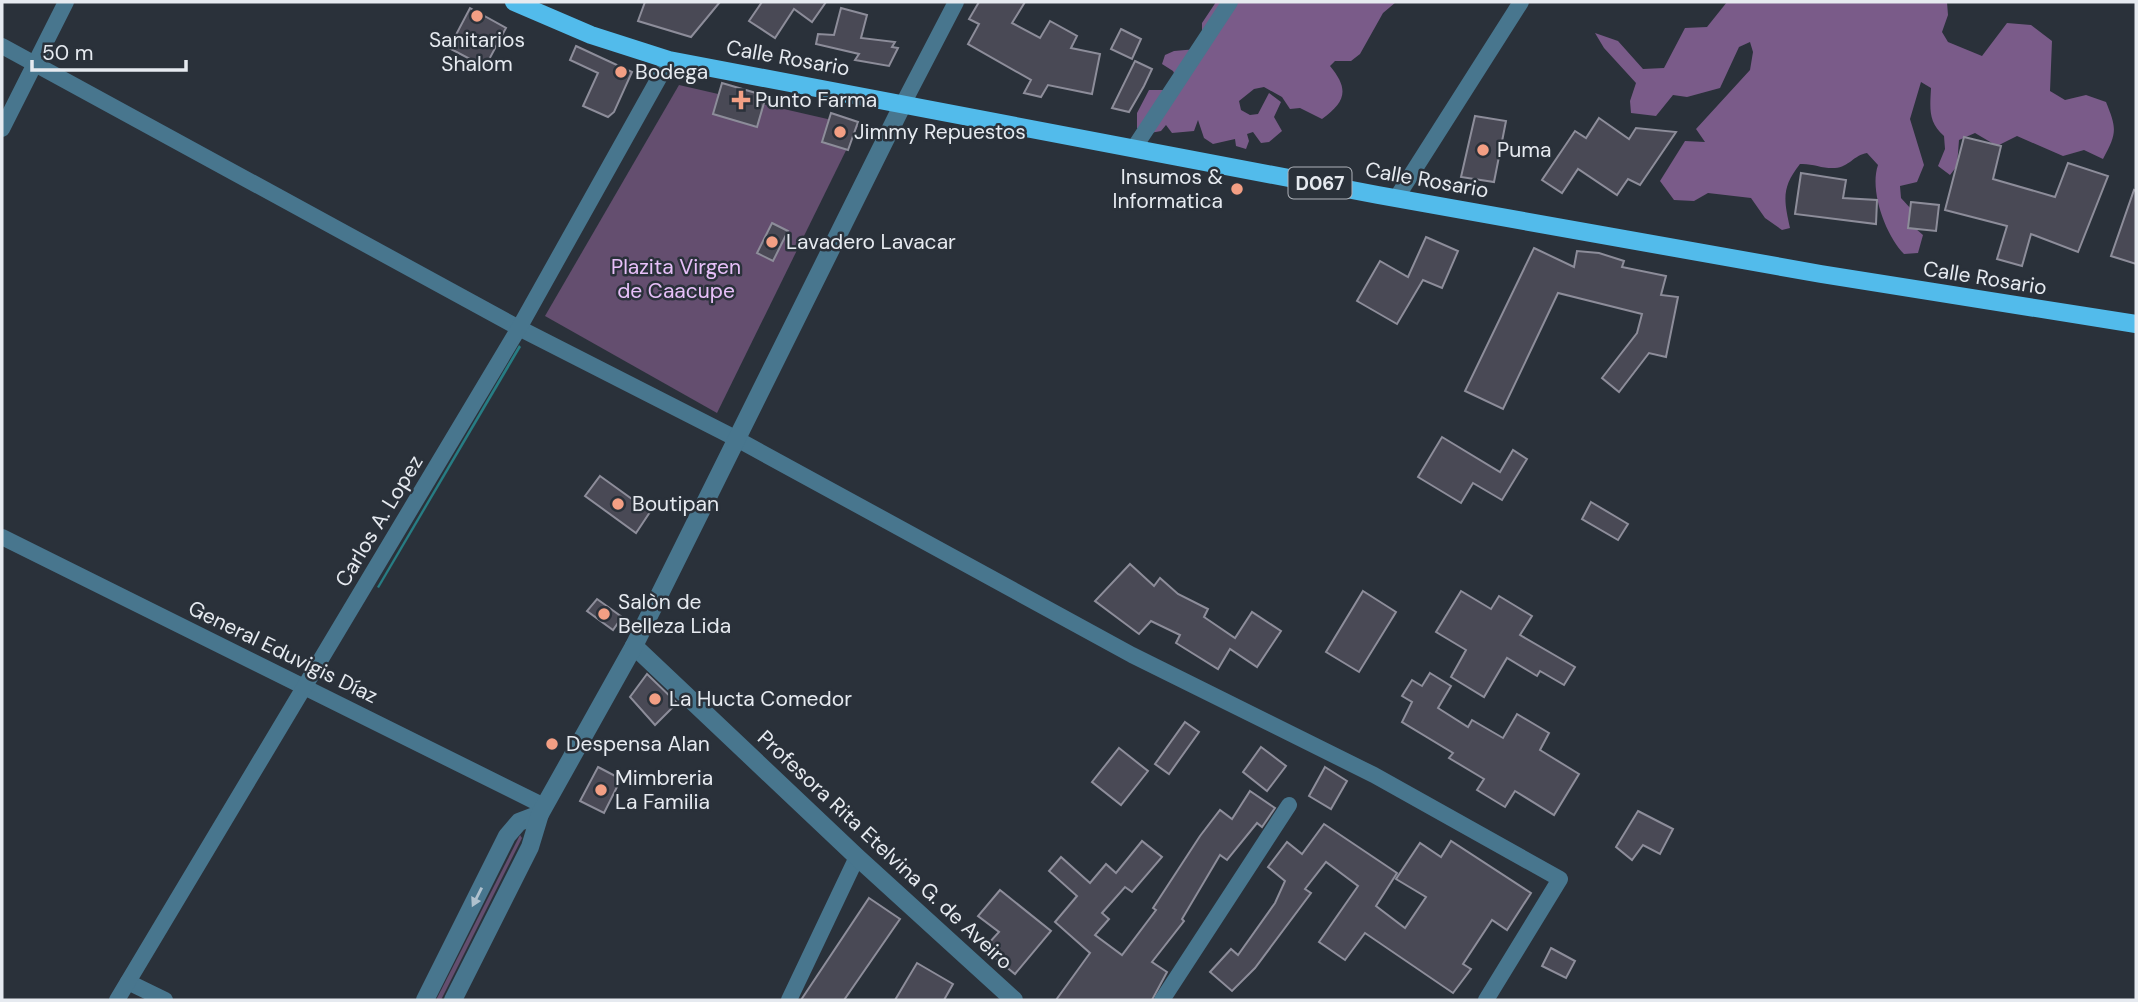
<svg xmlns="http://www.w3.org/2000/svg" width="2138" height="1002" viewBox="0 0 2138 1002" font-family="'DM Sans',sans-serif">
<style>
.green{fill:#644e6f}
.forest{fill:#7a5b89}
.water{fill:#277c83}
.building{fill:#494955;stroke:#8d8d9a;stroke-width:2}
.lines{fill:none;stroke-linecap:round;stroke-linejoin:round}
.minor{stroke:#48768e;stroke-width:16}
.tertiary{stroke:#48768e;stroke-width:18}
.primary{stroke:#52bbeb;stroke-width:18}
.oneway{fill:#afc1ce}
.poi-dot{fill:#f39f84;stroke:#2a313a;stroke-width:2.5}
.labels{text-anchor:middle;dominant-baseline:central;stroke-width:5;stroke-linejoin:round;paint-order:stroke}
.shield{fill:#2a313a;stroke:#aeb2b9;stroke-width:2}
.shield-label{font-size:19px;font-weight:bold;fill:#e6eaf0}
.poi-label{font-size:21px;fill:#e6eaf0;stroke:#2a313a;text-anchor:start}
.street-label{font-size:21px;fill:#e6eaf0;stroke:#2a313a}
.park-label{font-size:21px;fill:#e7c0f9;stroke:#2a313a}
</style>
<rect width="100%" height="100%" fill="#2a313a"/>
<g class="green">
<path d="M 679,85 L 858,126 L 717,413 L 545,316 Z"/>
<path d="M 520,835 L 522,838 L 441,1000 L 436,1000 Z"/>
</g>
<g class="forest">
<path d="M 1216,2 L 1396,2 L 1383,13 L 1360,54 L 1351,61 L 1335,61 L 1330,66 C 1350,90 1345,102 1322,119 L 1300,108 L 1290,109 L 1282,97 L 1264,87 L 1254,89 L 1239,101 L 1241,110 L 1250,115 L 1258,114 L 1269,93 L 1281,102 L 1274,117 L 1282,131 L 1269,142 L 1261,143 L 1253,132 L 1247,134 L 1249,141 L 1246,149 L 1236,146 L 1235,139 L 1213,144 L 1204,138 L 1198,120 L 1194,131 L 1172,133 L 1166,125 L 1161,131 L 1145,134 L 1137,128 L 1137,113 L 1149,90 L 1167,90 L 1177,79 L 1173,71 L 1162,64 L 1165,55 L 1174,51 L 1197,49 L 1202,41 L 1202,23 Z"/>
<path d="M 1727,2 L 1947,2 L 1948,15 L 1942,32 L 1948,42 L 1982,56 L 2007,23 L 2031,25 L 2052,41 L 2050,91 L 2065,100 L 2086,95 L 2106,102 C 2117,129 2117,133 2103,159 L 2084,150 L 2063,156 L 2017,136 L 1997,146 L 1975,133 L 1959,140 L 1957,166 L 1950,175 L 1938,166 L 1945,149 L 1944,136 C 1928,122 1930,109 1931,88 L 1921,82 L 1910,119 L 1924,165 L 1917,182 L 1900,186 L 1901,198 L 1912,210 L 1908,222 L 1923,235 L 1918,253 L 1904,254 C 1886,236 1869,191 1878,165 L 1867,153 C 1854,155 1849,167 1835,168 C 1823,169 1812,163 1800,164 C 1781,188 1784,200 1790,228 L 1782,230 L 1765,218 L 1751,198 L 1708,193 L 1694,201 L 1674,200 L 1660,181 L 1685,141 L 1705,142 L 1696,129 L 1750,70 L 1753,52 L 1750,42 L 1739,47 L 1720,88 L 1687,97 L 1673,95 L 1656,116 L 1631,113 L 1630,101 L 1636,83 L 1604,48 L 1595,33 L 1618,41 L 1643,69 L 1664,68 L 1685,28 L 1707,27 Z"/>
</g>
<path class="water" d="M 519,345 L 521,347 L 379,588 L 377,587 Z"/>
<g class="building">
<path d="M 645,2 L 720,2 L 691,37 L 638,21 Z"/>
<path d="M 762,2 L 826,2 L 812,22 L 794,9 L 775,38 L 749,21 Z"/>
<path d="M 979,2 L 1025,2 L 1012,23 L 1040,38 L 1050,21 L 1077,36 L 1071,48 L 1100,54 L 1092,94 L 1048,85 L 1041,97 L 1024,93 L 1031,80 L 968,44 L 979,24 L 969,19 Z"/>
<path d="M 470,8 L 506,28 L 485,67 L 449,48 Z"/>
<path d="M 841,8 L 867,15 L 861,38 L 895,42 L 892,47 L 898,48 L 889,66 L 855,60 L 859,54 L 816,44 L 818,34 L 834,35 Z"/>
<path d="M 1121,29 L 1141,39 L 1132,59 L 1111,49 Z"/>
<path d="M 576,46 L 632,72 L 614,112 L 608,117 L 583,106 L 598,73 L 570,60 Z"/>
<path d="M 1135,61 L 1152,69 L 1144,86 L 1129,112 L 1112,108 Z"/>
<path d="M 722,83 L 766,96 L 757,127 L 713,114 Z"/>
<path d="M 831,113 L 858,122 L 848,150 L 822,142 Z"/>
<path d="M 1475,116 L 1506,121 L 1494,182 L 1461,177 Z"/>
<path d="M 1599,118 L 1629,139 L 1636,128 L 1676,132 L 1640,185 L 1628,179 L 1617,195 L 1578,169 L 1562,193 L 1542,180 L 1575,131 L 1586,138 Z"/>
<path d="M 1964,137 L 2001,146 L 1993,179 L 2055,197 L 2068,163 L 2108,176 L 2078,252 L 2031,234 L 2022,266 L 1997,259 L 2007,226 L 1945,210 Z"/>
<path d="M 1801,173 L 1846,180 L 1843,198 L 1877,200 L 1876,224 L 1795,214 Z"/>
<path d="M 2134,190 L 2136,191 L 2136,264 L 2111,256 Z"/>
<path d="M 1911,202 L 1939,205 L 1936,231 L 1908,228 Z"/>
<path d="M 772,223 L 788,231 L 773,261 L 757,253 Z"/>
<path d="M 1426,237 L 1458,251 L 1442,288 L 1423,280 L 1397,324 L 1357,301 L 1380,261 L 1408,277 Z"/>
<path d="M 1534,248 L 1574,267 L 1577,251 L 1599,253 L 1624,261 L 1622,267 L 1666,276 L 1661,295 L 1678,297 L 1666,357 L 1649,353 L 1619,392 L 1602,378 L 1637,333 L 1642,314 L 1558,293 L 1503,409 L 1465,391 Z"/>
<path d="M 1442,437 L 1500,472 L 1513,450 L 1527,459 L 1502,500 L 1473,483 L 1461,503 L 1418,477 Z"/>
<path d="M 600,476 L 650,512 L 636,533 L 585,496 Z"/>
<path d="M 1591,502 L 1628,524 L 1618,540 L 1582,519 Z"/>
<path d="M 1130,564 L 1154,586 L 1160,578 L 1178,594 L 1208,609 L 1204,617 L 1235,638 L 1252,612 L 1281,631 L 1257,667 L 1230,649 L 1218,669 L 1176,643 L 1180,635 L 1151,621 L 1139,634 L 1095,601 Z"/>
<path d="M 1363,591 L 1396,612 L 1359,672 L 1326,652 Z"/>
<path d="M 1461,591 L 1491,609 L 1499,596 L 1532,616 L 1520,635 L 1575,667 L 1564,685 L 1540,671 L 1537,676 L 1507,658 L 1484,697 L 1451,677 L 1466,650 L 1436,632 Z"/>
<path d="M 597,599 L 622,617 L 613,630 L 587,611 Z"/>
<path d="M 1430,673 L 1451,686 L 1438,708 L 1468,727 L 1472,720 L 1503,738 L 1517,714 L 1549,733 L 1540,750 L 1579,774 L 1554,815 L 1515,791 L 1505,807 L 1477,790 L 1484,779 L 1449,758 L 1453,753 L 1402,722 L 1412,702 L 1402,696 L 1412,680 L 1422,686 Z"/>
<path d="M 647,674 L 677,703 L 655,725 L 630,697 Z"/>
<path d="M 1185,722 L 1199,732 L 1169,774 L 1155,764 Z"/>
<path d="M 1261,747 L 1286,766 L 1267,791 L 1243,772 Z"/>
<path d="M 1119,748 L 1148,771 L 1121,805 L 1092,782 Z"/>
<path d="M 598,767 L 621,779 L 604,813 L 580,801 Z"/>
<path d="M 1325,767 L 1347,781 L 1331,809 L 1309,796 Z"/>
<path d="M 1250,791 L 1275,808 L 1262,827 L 1257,823 L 1227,860 L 1220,855 L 1182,919 L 1184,921 L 1152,962 L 1167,972 L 1152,1000 L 1056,1000 L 1090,953 L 1055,922 L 1077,896 L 1049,871 L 1061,857 L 1090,883 L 1106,864 L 1116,873 L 1142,841 L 1162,857 L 1132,892 L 1125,887 L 1102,913 L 1109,919 L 1095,935 L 1122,955 L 1156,910 L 1153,908 L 1200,836 L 1220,810 L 1232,819 Z"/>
<path d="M 1638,811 L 1673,829 L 1660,854 L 1643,845 L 1632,860 L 1616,847 Z"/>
<path d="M 1324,824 L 1397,873 L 1376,906 L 1405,928 L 1426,897 L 1396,879 L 1420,843 L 1441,857 L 1451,841 L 1531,893 L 1507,930 L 1492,920 L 1463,964 L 1471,969 L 1453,993 L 1365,933 L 1345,960 L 1319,942 L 1358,886 L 1326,862 L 1305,889 L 1311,893 L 1255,968 L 1232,991 L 1210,972 L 1231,949 L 1238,955 L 1275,903 L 1285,881 L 1268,867 L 1287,842 L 1302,854 Z"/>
<path d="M 1000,890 L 1051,931 L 1015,974 L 994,957 L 998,953 L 988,944 L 999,932 L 978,916 Z"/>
<path d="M 869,898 L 900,919 L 844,1000 L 801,1000 Z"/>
<path d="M 1551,948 L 1575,961 L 1566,978 L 1542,966 Z"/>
<path d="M 917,963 L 953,984 L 944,1000 L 895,1000 Z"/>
</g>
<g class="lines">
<g class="minor">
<path d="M 2,46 L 519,328 L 735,438 L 1132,655 L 1374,775 L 1560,879 L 1486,1000"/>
<path d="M 904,102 L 956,2"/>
<path d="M 2,129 L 66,2"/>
<path d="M 1134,148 L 1230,2"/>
<path d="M 1397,197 L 1521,2"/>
<path d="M 2,537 L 544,806"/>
<path d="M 128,982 L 165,1000"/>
<path d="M 117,1000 L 519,328 L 669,60"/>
<path d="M 789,1000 L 857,857"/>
<path d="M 1162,1000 L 1289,805"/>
</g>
<g class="tertiary">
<path d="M 634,646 L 857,857 L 1014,1000"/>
<path d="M 425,1000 L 507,836 L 519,822 L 540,814"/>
<path d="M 453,1000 L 530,847 L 540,814 L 634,646 L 904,102"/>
</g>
<path class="primary" d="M 514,2 L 591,35 L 669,60 L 1378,195 L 1821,274 L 2136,324"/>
</g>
<defs><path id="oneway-solid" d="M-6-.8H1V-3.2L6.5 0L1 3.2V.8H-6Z" transform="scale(1.75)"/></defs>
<use class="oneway" href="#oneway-solid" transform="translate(477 897) rotate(117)"/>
<g class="poi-dot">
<circle cx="477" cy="16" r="7"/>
<circle cx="621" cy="72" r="7"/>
<path d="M737.5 89.5h7v7h7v7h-7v7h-7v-7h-7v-7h7z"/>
<circle cx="840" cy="132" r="7"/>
<circle cx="1483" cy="150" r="7"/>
<circle cx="1237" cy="189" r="7"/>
<circle cx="772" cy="242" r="7"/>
<circle cx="618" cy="504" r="7"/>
<circle cx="604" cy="614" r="7"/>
<circle cx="655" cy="699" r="7"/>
<circle cx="552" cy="744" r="7"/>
<circle cx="601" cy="790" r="7"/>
</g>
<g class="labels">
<rect class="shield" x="1288.5" y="167.5" width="63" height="31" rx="5"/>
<g class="shield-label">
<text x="1320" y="183">D067</text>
</g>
<g class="poi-label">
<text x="477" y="40" text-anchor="middle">Sanitarios<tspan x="477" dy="24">Shalom</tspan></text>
<text x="635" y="72">Bodega</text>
<text x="755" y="100">Punto Farma</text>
<text x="854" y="132">Jimmy Repuestos</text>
<text x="1497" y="150">Puma</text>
<text x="1223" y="177" text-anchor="end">Insumos &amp;<tspan x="1223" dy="24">Informatica</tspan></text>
<text x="786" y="242">Lavadero Lavacar</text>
<text x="632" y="504">Boutipan</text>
<text x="618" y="602">Salòn de<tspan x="618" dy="24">Belleza Lida</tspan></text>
<text x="669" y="699">La Hucta Comedor</text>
<text x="566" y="744">Despensa Alan</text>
<text x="615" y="778">Mimbreria<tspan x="615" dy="24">La Familia</tspan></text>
</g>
<g class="street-label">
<text transform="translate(788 58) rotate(10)">Calle Rosario</text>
<text transform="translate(1427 180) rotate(10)">Calle Rosario</text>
<text transform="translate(1985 278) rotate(9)">Calle Rosario</text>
<text transform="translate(379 521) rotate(-59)">Carlos A. Lopez</text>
<text transform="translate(283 652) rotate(26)">General Eduvigis Díaz</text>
<text transform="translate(885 850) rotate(43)">Profesora Rita Etelvina G. de Aveiro</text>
</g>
<g class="park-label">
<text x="676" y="267">Plazita Virgen<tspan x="676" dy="24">de Caacupe</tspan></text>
</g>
</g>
<rect width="2138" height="1002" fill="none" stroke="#e6eaf0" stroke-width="7"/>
<path d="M32 60v10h154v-10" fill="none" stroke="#e6eaf0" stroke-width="3.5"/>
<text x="42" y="60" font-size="21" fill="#e6eaf0" stroke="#2a313a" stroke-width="5" paint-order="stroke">50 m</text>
</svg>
